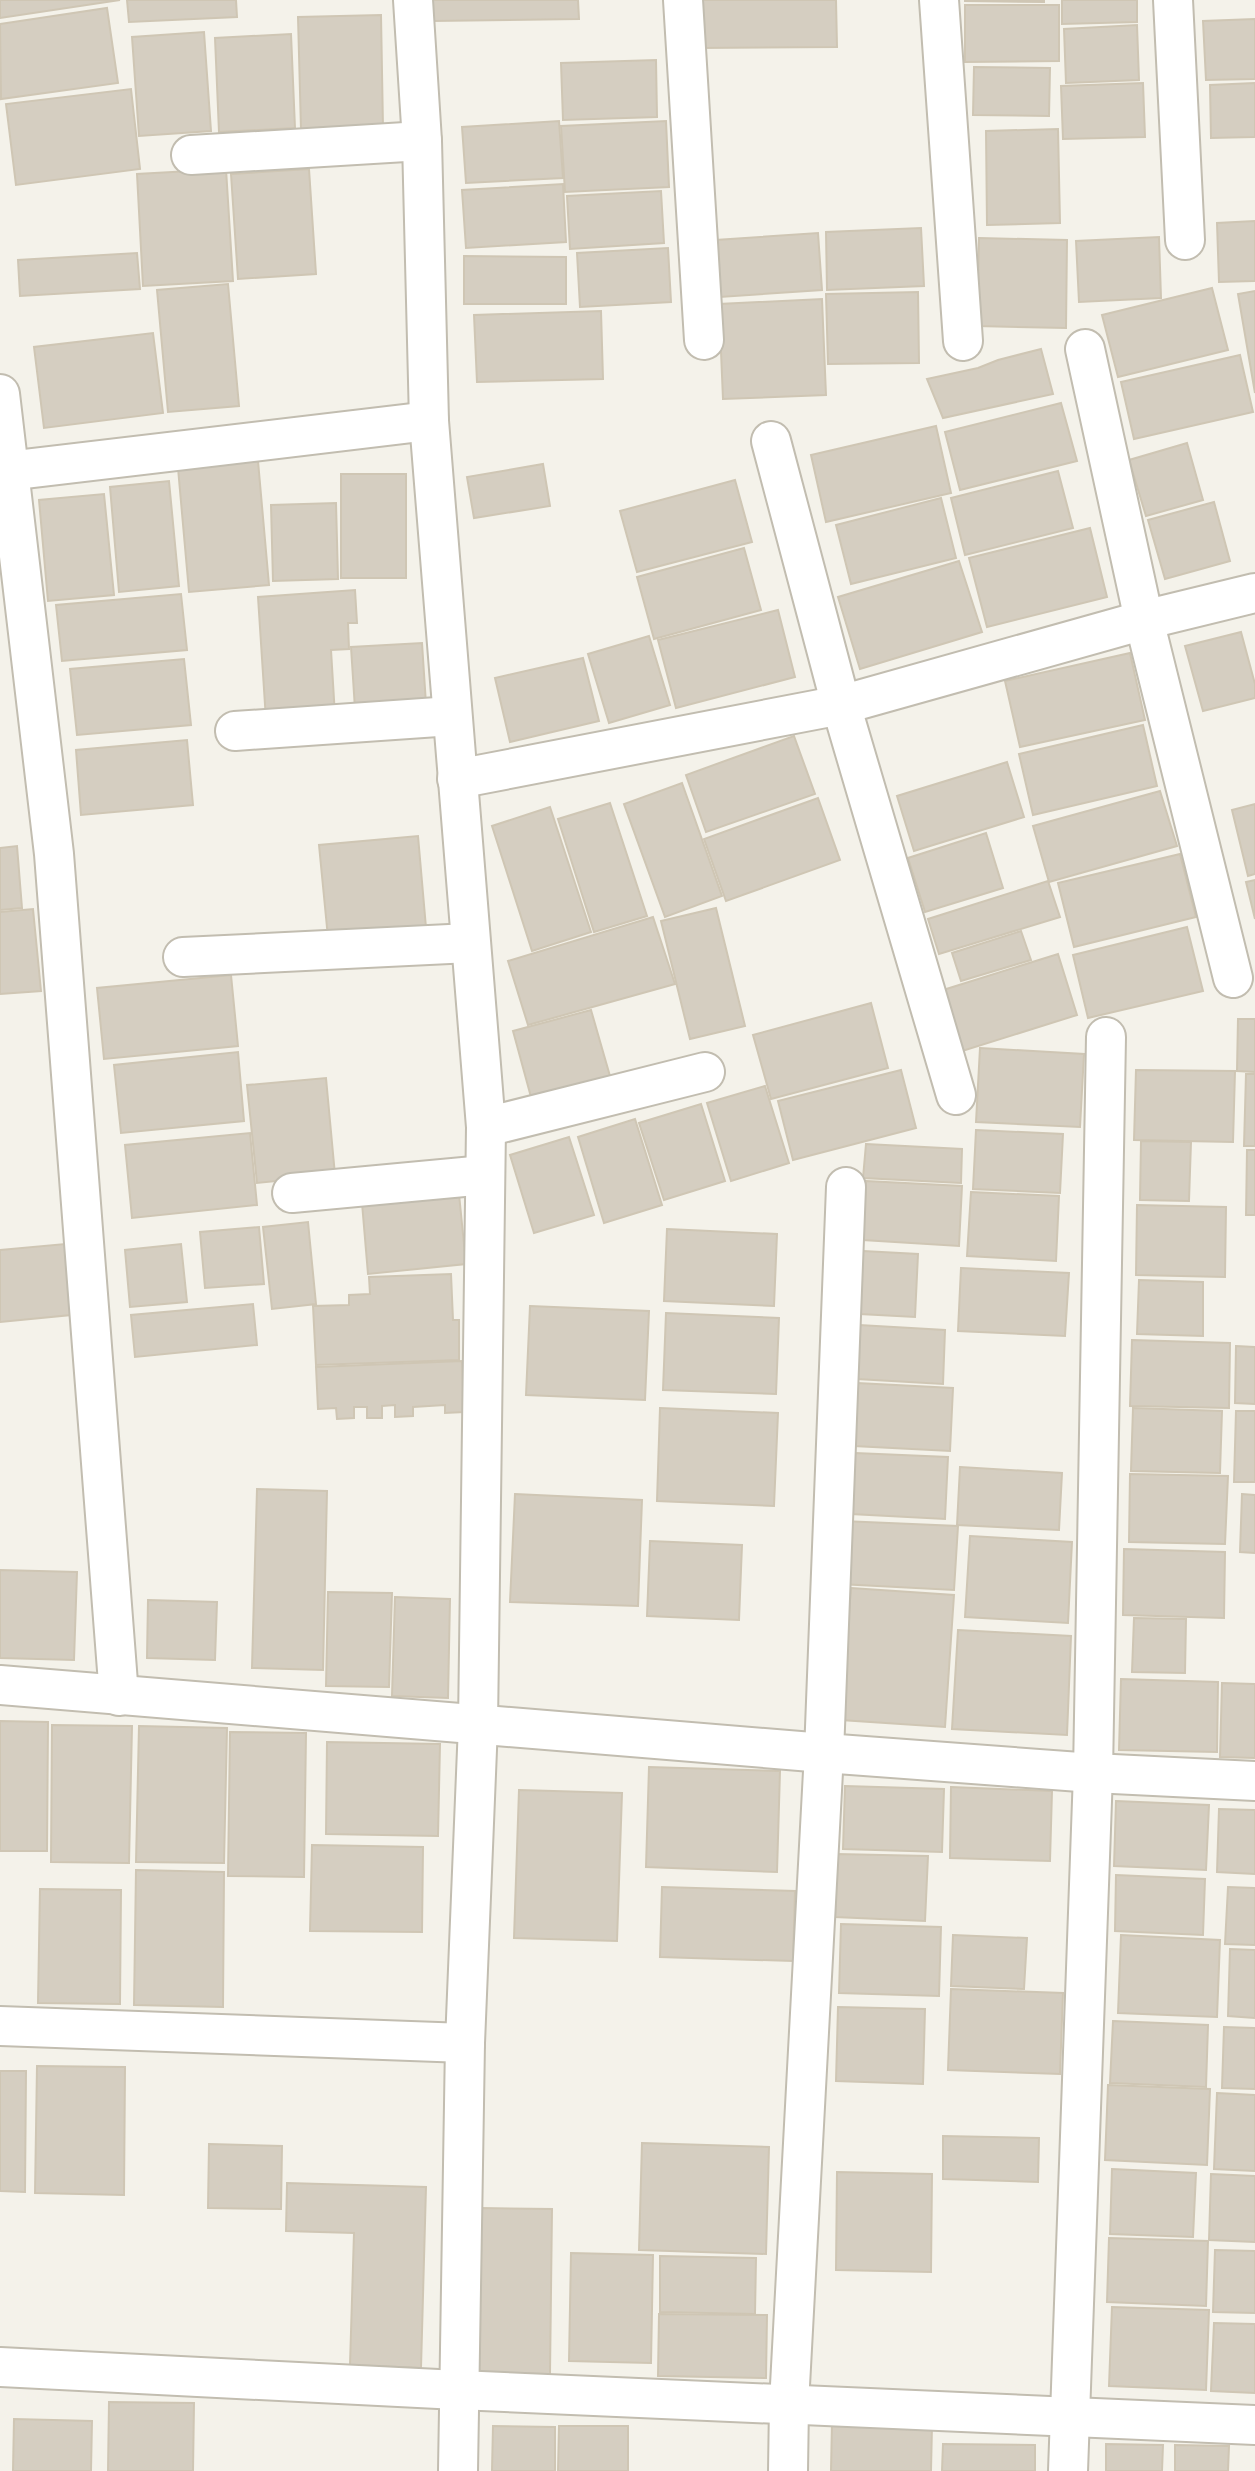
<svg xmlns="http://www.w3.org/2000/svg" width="1255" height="2471" viewBox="0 0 1255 2471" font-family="'Roboto Condensed',sans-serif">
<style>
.building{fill:#d5cec1;stroke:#cfc6b4;stroke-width:2}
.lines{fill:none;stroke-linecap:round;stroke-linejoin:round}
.street-casing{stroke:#c2bdb0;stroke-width:42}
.street{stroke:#fff;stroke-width:38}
</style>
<rect width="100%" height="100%" fill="#f4f2ea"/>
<g class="building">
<path d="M 0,0 L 120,0 L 0,18 Z"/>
<path d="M 127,0 L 236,0 L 237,17 L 129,22 Z"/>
<path d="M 431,0 L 578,0 L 579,19 L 432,21 Z"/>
<path d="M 698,0 L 836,0 L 837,47 L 698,48 Z"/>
<path d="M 965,0 L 1044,0 L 1044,2 L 965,1 Z"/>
<path d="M 1062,0 L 1137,0 L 1137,22 L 1062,24 Z"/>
<path d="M 965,5 L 1059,5 L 1059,61 L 965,62 Z"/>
<path d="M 107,8 L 118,83 L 1,99 L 0,24 Z"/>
<path d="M 381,15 L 383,128 L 301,129 L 298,17 Z"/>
<path d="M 1255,19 L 1255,79 L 1206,80 L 1203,21 Z"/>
<path d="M 1137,25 L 1139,80 L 1066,83 L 1064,29 Z"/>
<path d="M 204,32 L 211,131 L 139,136 L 132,37 Z"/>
<path d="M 291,34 L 295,128 L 219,132 L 215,38 Z"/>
<path d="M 656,60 L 657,117 L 563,120 L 561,63 Z"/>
<path d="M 974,67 L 1050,68 L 1049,116 L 973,115 Z"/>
<path d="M 1143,83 L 1145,137 L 1063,139 L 1061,86 Z"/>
<path d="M 1255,83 L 1255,137 L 1211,138 L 1210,85 Z"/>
<path d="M 131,89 L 140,169 L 16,185 L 6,104 Z"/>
<path d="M 559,121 L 563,178 L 466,183 L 462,127 Z"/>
<path d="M 666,121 L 669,187 L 565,192 L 561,126 Z"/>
<path d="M 1058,129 L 1060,223 L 987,225 L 986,131 Z"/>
<path d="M 226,169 L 233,281 L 143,286 L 137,174 Z"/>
<path d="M 309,169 L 316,274 L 238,279 L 231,174 Z"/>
<path d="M 563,184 L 566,242 L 466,248 L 462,190 Z"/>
<path d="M 661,191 L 664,243 L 570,249 L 567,196 Z"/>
<path d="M 1255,221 L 1255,281 L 1219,282 L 1217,223 Z"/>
<path d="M 921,228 L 924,286 L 827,290 L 826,232 Z"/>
<path d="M 818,233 L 822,290 L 720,297 L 716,240 Z"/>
<path d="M 1159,237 L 1161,298 L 1079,302 L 1076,241 Z"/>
<path d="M 979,238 L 1067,240 L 1066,328 L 977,326 Z"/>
<path d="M 668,248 L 671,302 L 580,307 L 577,253 Z"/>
<path d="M 137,253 L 140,289 L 20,296 L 18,260 Z"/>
<path d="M 464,256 L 566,257 L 566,304 L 464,304 Z"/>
<path d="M 228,284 L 239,406 L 168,412 L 157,290 Z"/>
<path d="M 1212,288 L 1228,350 L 1118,377 L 1102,315 Z"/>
<path d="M 1255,291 L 1255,393 L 1238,294 Z"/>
<path d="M 918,292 L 919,363 L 828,364 L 826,294 Z"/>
<path d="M 822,299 L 826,395 L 723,399 L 719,304 Z"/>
<path d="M 601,311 L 603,379 L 477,382 L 474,315 Z"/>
<path d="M 153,333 L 163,413 L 44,428 L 34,347 Z"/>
<path d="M 1041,349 L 1053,394 L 943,418 L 927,379 L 978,368 L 998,360 Z"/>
<path d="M 1240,355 L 1253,412 L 1134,439 L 1121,382 Z"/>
<path d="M 1061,403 L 1077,461 L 960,490 L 945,432 Z"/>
<path d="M 936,426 L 951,493 L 826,522 L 811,455 Z"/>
<path d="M 1187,443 L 1203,500 L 1146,516 L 1129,460 Z"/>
<path d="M 258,461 L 269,585 L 189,592 L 178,468 Z"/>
<path d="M 543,464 L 550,506 L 474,518 L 467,477 Z"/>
<path d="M 1058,471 L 1073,528 L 965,555 L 951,498 Z"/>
<rect x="341" y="474" width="65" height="104"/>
<path d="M 735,480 L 752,542 L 637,572 L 620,511 Z"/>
<path d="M 169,481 L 179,586 L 119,592 L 110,487 Z"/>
<path d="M 104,494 L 114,595 L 48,601 L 39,500 Z"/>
<path d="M 941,498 L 956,558 L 851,584 L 836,525 Z"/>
<path d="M 1214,502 L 1230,561 L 1165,579 L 1148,520 Z"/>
<path d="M 336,503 L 338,579 L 273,581 L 271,505 Z"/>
<path d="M 1090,528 L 1107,597 L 987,627 L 969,558 Z"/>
<path d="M 744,548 L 761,610 L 654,639 L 637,577 Z"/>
<path d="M 959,561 L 982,632 L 860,669 L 838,597 Z"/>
<path d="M 355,590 L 357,623 L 348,623 L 349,649 L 331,650 L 335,716 L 266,720 L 258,597 Z"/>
<path d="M 181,594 L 187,650 L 62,661 L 56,605 Z"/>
<path d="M 778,610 L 795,677 L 676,708 L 658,640 Z"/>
<path d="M 1241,632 L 1255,684 L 1255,698 L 1203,711 L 1185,646 Z"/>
<path d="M 649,636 L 670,705 L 609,723 L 588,654 Z"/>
<path d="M 422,643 L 426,704 L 355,709 L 351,647 Z"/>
<path d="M 1130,653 L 1145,720 L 1020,747 L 1005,681 Z"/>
<path d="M 583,658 L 599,721 L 510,742 L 495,678 Z"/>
<path d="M 184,659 L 191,725 L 77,735 L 70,669 Z"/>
<path d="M 1143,725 L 1157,786 L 1033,815 L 1019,754 Z"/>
<path d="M 794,736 L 815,794 L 706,832 L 686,775 Z"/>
<path d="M 187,740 L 193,805 L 81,815 L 76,750 Z"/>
<path d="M 1007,762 L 1024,817 L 914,851 L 897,796 Z"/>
<path d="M 682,783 L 722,896 L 665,917 L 624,804 Z"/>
<path d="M 1160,791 L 1177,846 L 1049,882 L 1033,826 Z"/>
<path d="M 818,798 L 840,860 L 726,901 L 704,839 Z"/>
<path d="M 610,803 L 647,916 L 594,932 L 558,819 Z"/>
<path d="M 1255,804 L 1255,874 L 1248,876 L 1232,810 Z"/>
<path d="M 550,807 L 591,932 L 532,951 L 492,826 Z"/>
<path d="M 986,833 L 1003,888 L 925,912 L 908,858 Z"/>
<path d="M 418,836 L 427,939 L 329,948 L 319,845 Z"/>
<path d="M 17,846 L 22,908 L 0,910 L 0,848 Z"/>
<path d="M 1180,854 L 1196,917 L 1074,947 L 1058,883 Z"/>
<path d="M 1255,880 L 1255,919 L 1246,882 Z"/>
<path d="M 1048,881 L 1060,917 L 939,954 L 928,919 Z"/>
<path d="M 716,908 L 745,1026 L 690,1039 L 661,921 Z"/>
<path d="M 33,909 L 41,991 L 0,994 L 0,912 Z"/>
<path d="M 653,917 L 675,984 L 528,1025 L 508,961 Z"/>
<path d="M 1187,927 L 1203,991 L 1088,1018 L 1073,955 Z"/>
<path d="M 1021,931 L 1031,960 L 961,981 L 952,953 Z"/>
<path d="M 1058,954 L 1077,1015 L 959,1052 L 940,991 Z"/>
<path d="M 231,975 L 238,1046 L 104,1059 L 97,988 Z"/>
<path d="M 871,1003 L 888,1068 L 771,1099 L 753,1035 Z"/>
<path d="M 591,1010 L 610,1076 L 531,1097 L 513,1031 Z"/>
<path d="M 1238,1019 L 1255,1019 L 1255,1072 L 1237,1071 Z"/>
<path d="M 980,1048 L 1084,1054 L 1080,1127 L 976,1122 Z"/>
<path d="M 238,1052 L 244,1121 L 121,1133 L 114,1065 Z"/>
<path d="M 901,1070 L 916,1128 L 793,1160 L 778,1101 Z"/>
<path d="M 1136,1070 L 1235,1071 L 1233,1142 L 1134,1140 Z"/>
<path d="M 1246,1074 L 1255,1074 L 1255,1146 L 1244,1146 Z"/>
<path d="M 326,1078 L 335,1175 L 257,1183 L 247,1085 Z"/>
<path d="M 765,1086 L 789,1163 L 731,1181 L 707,1103 Z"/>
<path d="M 701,1104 L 725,1181 L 664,1200 L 639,1123 Z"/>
<path d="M 635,1119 L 662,1205 L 604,1223 L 578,1137 Z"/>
<path d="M 976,1130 L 1063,1134 L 1060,1193 L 973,1189 Z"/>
<path d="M 250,1133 L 257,1205 L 132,1218 L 125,1145 Z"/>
<path d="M 569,1137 L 594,1215 L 534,1233 L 510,1155 Z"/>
<path d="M 1141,1141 L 1191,1142 L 1189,1201 L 1140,1200 Z"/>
<path d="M 866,1144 L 962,1149 L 961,1183 L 863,1178 Z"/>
<path d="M 1247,1150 L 1255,1150 L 1255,1215 L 1246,1215 Z"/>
<path d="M 866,1181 L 962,1186 L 959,1246 L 863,1240 Z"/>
<path d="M 971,1192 L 1059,1196 L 1056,1261 L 967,1256 Z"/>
<path d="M 459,1194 L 466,1264 L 368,1274 L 362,1203 Z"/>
<path d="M 1137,1205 L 1226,1207 L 1225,1277 L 1136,1275 Z"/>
<path d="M 308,1222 L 316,1304 L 272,1309 L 263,1227 Z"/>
<path d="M 259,1227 L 264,1284 L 205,1288 L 200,1232 Z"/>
<path d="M 667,1229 L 777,1234 L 774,1306 L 664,1301 Z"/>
<path d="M 65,1244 L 71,1315 L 0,1322 L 0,1250 Z"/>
<path d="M 181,1244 L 187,1302 L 130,1307 L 125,1250 Z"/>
<path d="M 863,1251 L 918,1254 L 915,1317 L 860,1314 Z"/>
<path d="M 961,1268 L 1069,1273 L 1065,1336 L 958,1331 Z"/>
<path d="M 451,1274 L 453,1320 L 459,1320 L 459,1360 L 316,1365 L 313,1306 L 349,1305 L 349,1295 L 370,1294 L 369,1277 Z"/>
<path d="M 1139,1280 L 1203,1282 L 1203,1336 L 1137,1334 Z"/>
<path d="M 253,1304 L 257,1345 L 135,1357 L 131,1315 Z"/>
<path d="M 530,1306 L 649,1311 L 645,1400 L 526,1395 Z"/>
<path d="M 666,1313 L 779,1318 L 776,1394 L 663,1390 Z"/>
<path d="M 859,1325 L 945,1330 L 943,1384 L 857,1379 Z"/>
<path d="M 1132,1340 L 1230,1343 L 1229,1408 L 1130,1406 Z"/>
<path d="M 1236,1346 L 1255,1347 L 1255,1404 L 1235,1403 Z"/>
<path d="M 462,1361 L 464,1412 L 445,1413 L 445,1405 L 413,1407 L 413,1416 L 395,1417 L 395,1405 L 382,1406 L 382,1418 L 367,1418 L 367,1407 L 354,1407 L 354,1418 L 337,1419 L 336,1408 L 318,1409 L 316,1367 Z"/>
<path d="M 857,1383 L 953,1388 L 950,1451 L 854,1446 Z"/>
<path d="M 660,1408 L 778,1413 L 774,1506 L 657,1501 Z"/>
<path d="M 1133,1408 L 1222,1411 L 1220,1473 L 1131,1471 Z"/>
<path d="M 1236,1411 L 1255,1411 L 1255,1482 L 1234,1482 Z"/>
<path d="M 855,1453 L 948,1457 L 945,1519 L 851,1514 Z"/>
<path d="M 960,1467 L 1062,1473 L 1059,1530 L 957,1525 Z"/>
<path d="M 1130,1474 L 1228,1476 L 1225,1544 L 1129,1542 Z"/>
<path d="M 257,1489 L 327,1491 L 323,1670 L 252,1668 Z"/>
<path d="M 515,1494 L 642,1500 L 638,1606 L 510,1602 Z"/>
<path d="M 1242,1494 L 1255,1495 L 1255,1553 L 1240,1552 Z"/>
<path d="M 842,1521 L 958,1526 L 954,1590 L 839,1584 Z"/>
<path d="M 970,1536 L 1072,1542 L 1068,1623 L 965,1617 Z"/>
<path d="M 650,1541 L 742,1545 L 739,1620 L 647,1616 Z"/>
<path d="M 1124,1549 L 1225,1552 L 1224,1618 L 1123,1615 Z"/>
<path d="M 0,1570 L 77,1572 L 74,1660 L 0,1658 Z"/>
<path d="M 851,1588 L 954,1595 L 945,1727 L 841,1720 Z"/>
<path d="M 328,1592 L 392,1593 L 389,1687 L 326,1686 Z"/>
<path d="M 395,1597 L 450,1599 L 448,1698 L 392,1696 Z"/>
<path d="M 148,1600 L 217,1602 L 215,1660 L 147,1658 Z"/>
<path d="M 1134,1618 L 1186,1619 L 1185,1673 L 1132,1672 Z"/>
<path d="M 958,1630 L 1071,1636 L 1067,1735 L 952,1729 Z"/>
<path d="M 1121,1679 L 1218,1682 L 1217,1752 L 1119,1750 Z"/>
<path d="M 1222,1683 L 1255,1684 L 1255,1758 L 1220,1757 Z"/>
<path d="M 0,1721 L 48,1722 L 47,1851 L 0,1851 Z"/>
<path d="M 52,1725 L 132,1726 L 129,1863 L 51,1862 Z"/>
<path d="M 139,1726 L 227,1728 L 224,1863 L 136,1862 Z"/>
<path d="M 230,1732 L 306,1733 L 304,1877 L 228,1876 Z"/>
<path d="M 327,1742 L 440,1744 L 438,1836 L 326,1834 Z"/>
<path d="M 649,1767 L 780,1771 L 777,1872 L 646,1867 Z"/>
<path d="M 845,1786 L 944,1789 L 942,1852 L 843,1849 Z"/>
<path d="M 951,1787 L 1052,1791 L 1050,1861 L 950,1858 Z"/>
<path d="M 519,1790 L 622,1793 L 617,1941 L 514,1938 Z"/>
<path d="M 1116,1801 L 1209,1805 L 1206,1870 L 1114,1866 Z"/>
<path d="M 1219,1809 L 1255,1810 L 1255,1874 L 1217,1872 Z"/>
<path d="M 312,1845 L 423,1847 L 422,1932 L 310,1931 Z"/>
<path d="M 837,1854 L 928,1856 L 925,1921 L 835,1917 Z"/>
<path d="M 136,1870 L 224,1872 L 223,2007 L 134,2005 Z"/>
<path d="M 1116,1875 L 1205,1879 L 1203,1935 L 1115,1931 Z"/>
<path d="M 662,1887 L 795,1891 L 793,1961 L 660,1957 Z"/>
<path d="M 1228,1887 L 1255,1888 L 1255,1945 L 1225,1944 Z"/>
<path d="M 40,1889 L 121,1890 L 120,2004 L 38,2003 Z"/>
<path d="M 841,1924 L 941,1927 L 939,1996 L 839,1993 Z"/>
<path d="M 953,1935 L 1027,1938 L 1024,1989 L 951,1986 Z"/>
<path d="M 1121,1935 L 1220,1940 L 1217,2017 L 1118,2013 Z"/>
<path d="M 1230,1949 L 1255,1950 L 1255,2018 L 1228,2016 Z"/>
<path d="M 951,1989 L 1063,1993 L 1060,2074 L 948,2070 Z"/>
<path d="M 838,2007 L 925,2009 L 923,2084 L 836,2081 Z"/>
<path d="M 1113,2021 L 1208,2025 L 1206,2087 L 1110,2083 Z"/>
<path d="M 1224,2027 L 1255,2028 L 1255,2089 L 1222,2088 Z"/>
<path d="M 37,2066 L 125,2067 L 124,2195 L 35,2193 Z"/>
<path d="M 0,2071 L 26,2071 L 25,2192 L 0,2191 Z"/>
<path d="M 1108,2085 L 1210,2089 L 1207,2165 L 1105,2160 Z"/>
<path d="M 1217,2093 L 1255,2095 L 1255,2171 L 1214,2169 Z"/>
<path d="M 943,2136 L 1039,2138 L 1038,2182 L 943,2179 Z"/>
<path d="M 642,2143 L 769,2147 L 766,2254 L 639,2250 Z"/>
<path d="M 209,2144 L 282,2146 L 281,2209 L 208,2208 Z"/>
<path d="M 1112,2169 L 1196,2173 L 1193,2237 L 1110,2234 Z"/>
<path d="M 837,2172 L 932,2174 L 931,2272 L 836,2270 Z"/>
<path d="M 1211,2174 L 1255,2176 L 1255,2242 L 1209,2240 Z"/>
<path d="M 287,2183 L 426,2187 L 421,2368 L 350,2365 L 354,2233 L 286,2231 Z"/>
<path d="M 481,2208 L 552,2209 L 550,2374 L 479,2373 Z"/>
<path d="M 1109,2238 L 1208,2241 L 1206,2306 L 1107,2302 Z"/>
<path d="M 1215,2250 L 1255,2251 L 1255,2313 L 1213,2312 Z"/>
<path d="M 571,2253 L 653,2255 L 651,2363 L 569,2361 Z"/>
<path d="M 660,2256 L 756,2258 L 755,2314 L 660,2312 Z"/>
<path d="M 1112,2307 L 1209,2310 L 1206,2390 L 1109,2386 Z"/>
<path d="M 659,2314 L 767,2315 L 766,2378 L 658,2376 Z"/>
<path d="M 1214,2323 L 1255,2324 L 1255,2393 L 1211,2391 Z"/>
<path d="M 109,2402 L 194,2403 L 193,2471 L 108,2471 Z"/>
<path d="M 14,2419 L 92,2421 L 91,2471 L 13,2471 Z"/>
<path d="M 832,2423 L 932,2425 L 931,2471 L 831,2471 Z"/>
<path d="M 493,2426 L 555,2427 L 555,2471 L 492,2471 Z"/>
<path d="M 559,2426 L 628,2426 L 628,2471 L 558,2471 Z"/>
<path d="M 943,2444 L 1035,2445 L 1035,2471 L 942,2471 Z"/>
<path d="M 1106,2444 L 1163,2445 L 1162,2471 L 1106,2471 Z"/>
<path d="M 1175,2445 L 1229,2446 L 1228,2471 L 1175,2471 Z"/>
</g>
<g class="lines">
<g class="street-casing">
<g id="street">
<path d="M 413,0 L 422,141 L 429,421 L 486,1127 L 478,1725 L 465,2043 L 458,2471"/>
<path d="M 683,0 L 704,340"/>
<path d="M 939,0 L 963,341"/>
<path d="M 1173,0 L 1185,240"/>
<path d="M 191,155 L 422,141"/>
<path d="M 1085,349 L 1144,620 L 1233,978"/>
<path d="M 0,394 L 54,854 L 119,1696"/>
<path d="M 771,441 L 841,705 L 956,1095"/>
<path d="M 0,472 L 429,421"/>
<path d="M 235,731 L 452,716"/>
<path d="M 457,779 L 841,705 L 1144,620 L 1255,593"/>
<path d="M 183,957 L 470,943"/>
<path d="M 486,1127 L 705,1072"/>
<path d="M 292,1193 L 485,1175"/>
<path d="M 0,1685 L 824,1753 L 1093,1773 L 1255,1781"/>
<path d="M 0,2026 L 465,2043"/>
<path d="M 0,2367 L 458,2390 L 1255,2425"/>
<path d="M 788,2471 L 789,2404 L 824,1753 L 846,1187"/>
<path d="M 1068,2471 L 1093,1773 L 1106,1037"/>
</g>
</g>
<use href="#street" class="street"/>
</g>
</svg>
